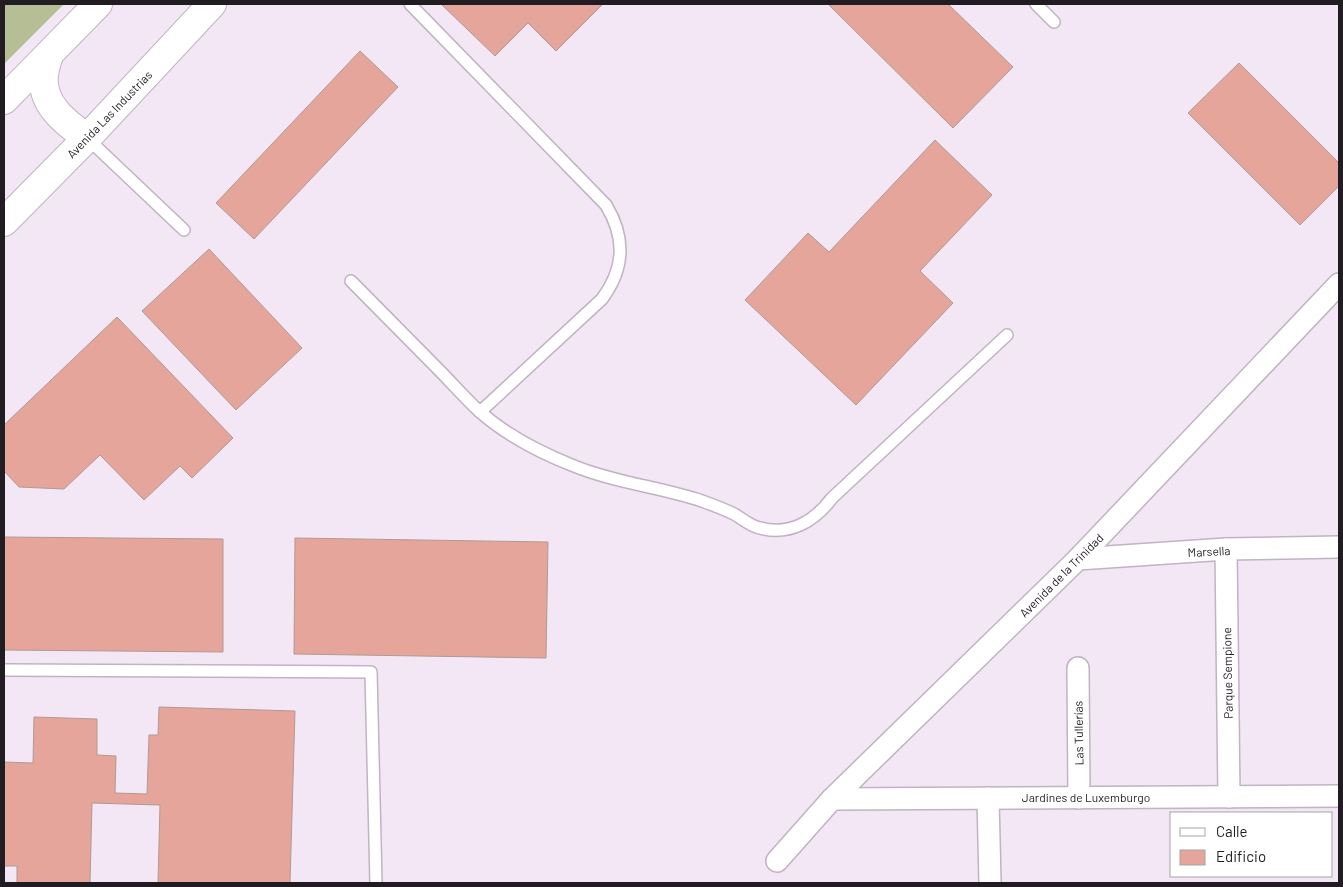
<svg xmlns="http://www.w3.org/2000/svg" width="1343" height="887" viewBox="0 0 1343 887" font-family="Barlow,sans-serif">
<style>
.green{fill:#b6be95}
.building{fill:#e5a59a;stroke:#ae9a96}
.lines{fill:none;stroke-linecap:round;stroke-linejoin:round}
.lane-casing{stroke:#c0b3c2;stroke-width:14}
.street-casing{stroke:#c0b3c2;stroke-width:24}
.primary-casing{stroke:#c0b3c2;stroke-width:30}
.lane{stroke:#fff;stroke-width:11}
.street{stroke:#fff;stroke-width:21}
.primary{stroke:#fff;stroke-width:28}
.labels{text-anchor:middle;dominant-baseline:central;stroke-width:4;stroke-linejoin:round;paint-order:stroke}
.street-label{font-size:12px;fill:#211c22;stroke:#fff}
</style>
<rect width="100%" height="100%" fill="#f3e6f5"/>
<path class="green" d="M 4,4 L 64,4 L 4,64 Z"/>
<g class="building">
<path d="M 441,4 L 603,4 L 556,51 L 528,23 L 495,56 Z"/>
<path d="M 828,4 L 948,4 L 1013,67 L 953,128 Z"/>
<path d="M 360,51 L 398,87 L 254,239 L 216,203 Z"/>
<path d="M 1239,63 L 1339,163 L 1339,186 L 1300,225 L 1188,113 Z"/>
<path d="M 935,140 L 992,195 L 920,271 L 953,303 L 856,405 L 745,300 L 808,233 L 829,252 Z"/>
<path d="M 209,249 L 302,348 L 236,410 L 142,311 Z"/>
<path d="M 117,317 L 233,438 L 192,478 L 180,466 L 144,500 L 100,455 L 64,489 L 19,487 L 4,471 L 4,425 Z"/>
<path d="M 4,537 L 223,539 L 223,652 L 4,650 Z"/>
<path d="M 295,538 L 548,542 L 546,658 L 294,654 Z"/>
<path d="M 159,707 L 295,711 L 290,883 L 158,883 L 160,805 L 92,803 L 90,883 L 17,883 L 17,866 L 4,866 L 4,762 L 33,763 L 34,717 L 97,719 L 97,755 L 116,756 L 115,793 L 147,794 L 149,735 L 158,735 Z"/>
</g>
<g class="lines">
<g class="lane-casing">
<g id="lane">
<path d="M 410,4 L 606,205 C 626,238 625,268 602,299 L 480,412"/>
<path d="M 1036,4 L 1054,22"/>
<path d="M 87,138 L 184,230"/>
<path d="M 351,281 C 380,310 408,339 437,368 C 451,382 465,398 479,411 C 506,435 541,453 574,466 C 616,483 660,487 702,501 C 713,505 724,509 734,514 C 743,519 750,526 760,528 C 790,536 815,521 832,498 L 1007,335"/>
<path d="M 4,670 L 371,672 L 376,883"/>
</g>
</g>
<g class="street-casing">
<g id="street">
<path d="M 1226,549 L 1229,797"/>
<path d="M 1078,559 L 1226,549 L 1339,547"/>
<path d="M 1078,668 L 1079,798"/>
<path d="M 988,798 L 990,883"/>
<path d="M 832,799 L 1339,796"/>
<path d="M 777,861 L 832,799 L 1078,559 L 1339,284"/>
</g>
</g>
<g class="primary-casing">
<g id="primary">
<path d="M 49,55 C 47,61 45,68 44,74 C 40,104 66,123 87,138"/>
<path d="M 4,100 L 98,4"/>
<path d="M 4,222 L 87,138 L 212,4"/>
</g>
</g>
<use href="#lane" class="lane"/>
<use href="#street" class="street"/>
<use href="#primary" class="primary"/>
</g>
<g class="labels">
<g class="street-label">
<text transform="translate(109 114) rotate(-46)">Avenida Las Industrias</text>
<text transform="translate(1209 551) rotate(-3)">Marsella</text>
<text transform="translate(1061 575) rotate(-45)">Avenida de la Trinidad</text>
<text transform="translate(1227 673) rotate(-91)">Parque Sempione</text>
<text transform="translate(1078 733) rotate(-91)">Las Tullerías</text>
<text x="1086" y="797">Jardines de Luxemburgo</text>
</g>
</g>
<rect width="1343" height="887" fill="none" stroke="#211c22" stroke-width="10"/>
<rect x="1170" y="812" width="162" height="65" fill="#ffffff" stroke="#a6a4a7"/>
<rect x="1180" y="828" width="25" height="8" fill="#ffffff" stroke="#a6a4a7"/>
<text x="1216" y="837" font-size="15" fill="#211c22">Calle</text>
<rect x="1180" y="850" width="25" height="15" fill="#e5a59a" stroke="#a6a4a7"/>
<text x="1216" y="862" font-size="15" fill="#211c22">Edificio</text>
</svg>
